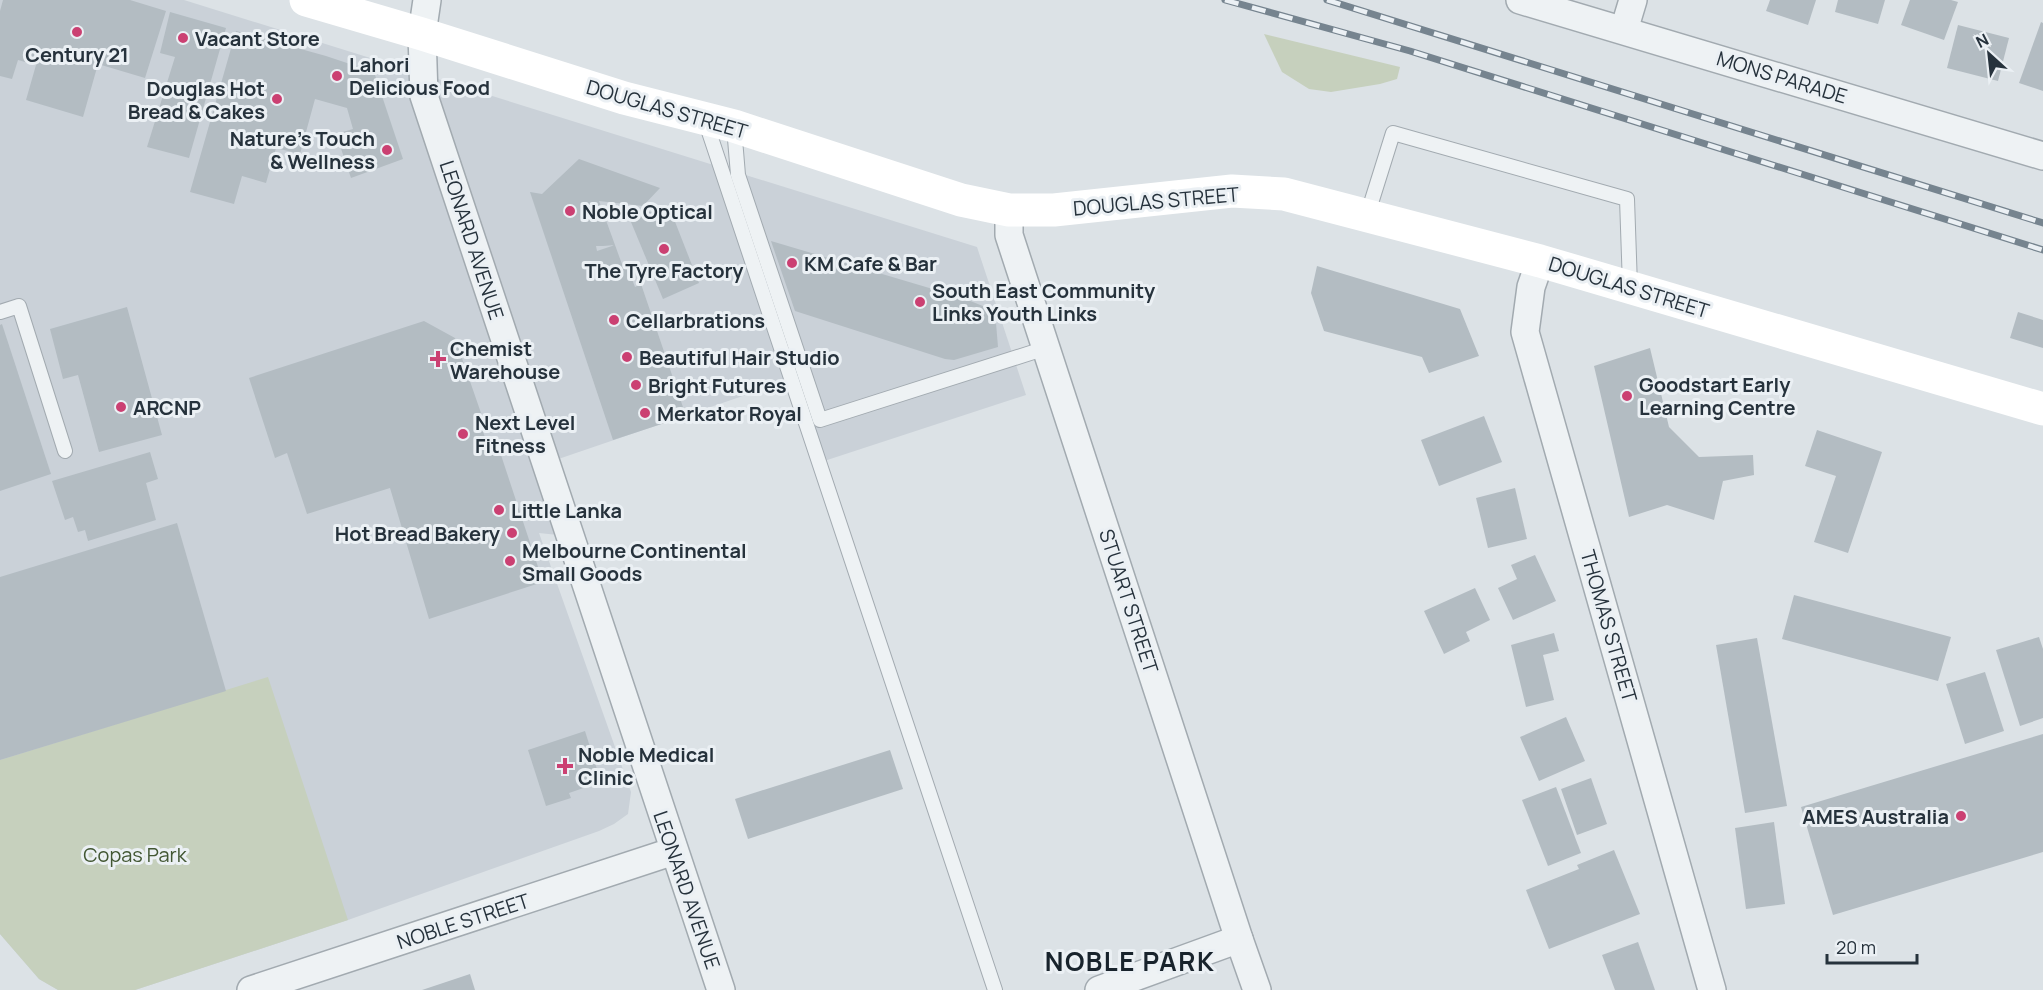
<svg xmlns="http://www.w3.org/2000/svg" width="2043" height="990" viewBox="0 0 2043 990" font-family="Manrope,sans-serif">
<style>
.built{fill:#cad1d8}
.green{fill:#c6d0bd}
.building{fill:#b3bcc2;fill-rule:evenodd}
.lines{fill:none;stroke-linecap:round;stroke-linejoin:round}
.lane-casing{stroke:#a2aab0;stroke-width:16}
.street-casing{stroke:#a2aab0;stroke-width:30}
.lane{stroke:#eef2f4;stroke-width:14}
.street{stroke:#eef2f4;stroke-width:27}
.secondary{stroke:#fff;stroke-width:33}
.rail-casing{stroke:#76848f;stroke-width:7}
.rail{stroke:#ebf0f4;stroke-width:4.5;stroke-dasharray:14;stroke-linecap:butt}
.poi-dot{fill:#cb4072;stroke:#ebf0f4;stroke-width:2}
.labels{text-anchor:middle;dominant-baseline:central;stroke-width:6;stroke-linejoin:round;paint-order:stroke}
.poi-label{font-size:20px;font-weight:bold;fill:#26323c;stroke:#ebf0f4;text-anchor:start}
.street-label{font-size:20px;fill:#26323c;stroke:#ebf0f4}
.park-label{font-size:20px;fill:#425733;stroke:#ebf0f4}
.district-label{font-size:26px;font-weight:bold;letter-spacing:1.5px;fill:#18232c;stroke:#ebf0f4}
</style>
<rect width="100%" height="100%" fill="#dce2e6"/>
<path class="built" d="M 0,0 L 184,0 L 977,247 L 1026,395 L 815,464 L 787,381 L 535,467 L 558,535 L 539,533 L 631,792 L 628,814 L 614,824 L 599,831 L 348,920 L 135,990 L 58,990 L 39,979 L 0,934 Z"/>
<g class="green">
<path d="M 1264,34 L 1400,67 L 1397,79 L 1380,84 L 1331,92 L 1309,89 L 1282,72 Z"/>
<path d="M 268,677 L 348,920 L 135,990 L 58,990 L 39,979 L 0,934 L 0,760 Z"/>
</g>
<g class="building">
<path d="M 3,0 L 130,0 L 166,11 L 145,78 L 98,64 L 83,117 L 26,100 L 36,65 L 18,60 L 12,79 L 0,76 L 0,11 Z"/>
<path d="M 1770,0 L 1816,0 L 1808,25 L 1766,11 Z"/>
<path d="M 1838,0 L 1885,0 L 1878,24 L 1835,12 Z"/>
<path d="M 1910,0 L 1951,0 L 1958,2 L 1944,40 L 1901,25 Z"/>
<path d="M 170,12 L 226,28 L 189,158 L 147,147 L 175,57 L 160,53 Z"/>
<path d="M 2041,22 L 2043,23 L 2043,91 L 2019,83 Z"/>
<path d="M 1958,25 L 2009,38 L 1998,81 L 1947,68 Z"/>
<path d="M 236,31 L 326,56 L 374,72 L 403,159 L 351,178 L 336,134 L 353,129 L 347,108 L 315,99 L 300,154 L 276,148 L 266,183 L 242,176 L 234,204 L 190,192 Z"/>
<path d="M 579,159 L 660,188 L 643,206 L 599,201 L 623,267 L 627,266 L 635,287 L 641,284 L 686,416 L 613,440 L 530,192 L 542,194 ZM 615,245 L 597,251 L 596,246 L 603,246 Z"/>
<path d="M 626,210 L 672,214 L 699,283 L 663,299 Z"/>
<path d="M 771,241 L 963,298 L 995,311 L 998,347 L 954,360 L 945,359 L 795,311 Z"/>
<path d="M 1317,266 L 1460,309 L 1479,356 L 1429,373 L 1422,357 L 1324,331 L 1311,293 Z"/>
<path d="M 127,307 L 162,435 L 99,452 L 78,375 L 63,379 L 50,329 Z"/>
<path d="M 2018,312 L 2043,320 L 2043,348 L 2010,338 Z"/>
<path d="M 424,321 L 455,338 L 481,413 L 477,414 L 491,455 L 500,452 L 543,582 L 429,619 L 390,488 L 307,514 L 287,453 L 275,458 L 249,378 Z"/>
<path d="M 2,324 L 51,474 L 0,491 L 0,325 Z"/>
<path d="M 1650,348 L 1669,427 L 1699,457 L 1753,455 L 1754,475 L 1723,481 L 1714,520 L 1667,505 L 1629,517 L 1594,366 Z"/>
<path d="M 1484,416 L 1502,462 L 1439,486 L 1421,440 Z"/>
<path d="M 1817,430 L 1882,452 L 1848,553 L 1814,542 L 1836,476 L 1805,466 Z"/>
<path d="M 150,452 L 158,479 L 146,483 L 156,520 L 88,541 L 85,530 L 78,532 L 73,517 L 65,520 L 52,481 Z"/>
<path d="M 1515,488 L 1527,539 L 1488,548 L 1476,498 Z"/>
<path d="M 177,523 L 226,691 L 0,760 L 0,577 Z"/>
<path d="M 1535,555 L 1556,601 L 1513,620 L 1498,588 L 1517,579 L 1511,565 Z"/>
<path d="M 1475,588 L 1490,620 L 1466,632 L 1470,641 L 1444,654 L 1424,611 Z"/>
<path d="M 1794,595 L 1951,637 L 1938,681 L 1782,639 Z"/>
<path d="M 1554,633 L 1559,651 L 1543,655 L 1554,700 L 1526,707 L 1511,645 Z"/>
<path d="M 2039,637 L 2043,649 L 2043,718 L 2020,726 L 1996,650 Z"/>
<path d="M 1757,638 L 1787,806 L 1745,813 L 1716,645 Z"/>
<path d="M 1985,672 L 2004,731 L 1965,744 L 1946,684 Z"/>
<path d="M 1566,717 L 1585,761 L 1539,781 L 1520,737 Z"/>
<path d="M 585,731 L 601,782 L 569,793 L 571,798 L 546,806 L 528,750 Z"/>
<path d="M 2043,734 L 2043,852 L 1833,915 L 1801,807 Z"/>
<path d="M 890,750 L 903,789 L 748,839 L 735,799 Z"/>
<path d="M 1591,778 L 1607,824 L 1577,835 L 1561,789 Z"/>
<path d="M 1556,787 L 1581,853 L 1548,866 L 1522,800 Z"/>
<path d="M 1774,822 L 1785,904 L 1746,909 L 1735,828 Z"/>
<path d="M 1614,850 L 1640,914 L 1549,949 L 1526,890 L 1579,869 L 1577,865 Z"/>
<path d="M 1638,942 L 1655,990 L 1615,990 L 1602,955 Z"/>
<path d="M 470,974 L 475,990 L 422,990 Z"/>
</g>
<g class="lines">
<g class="lane-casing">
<g id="lane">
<path d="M 705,120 L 995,990"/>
<path d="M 734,127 L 738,175 L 820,420 L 1046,348"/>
<path d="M 1367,216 L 1393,133 L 1627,199 L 1630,286"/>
<path d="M 0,312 L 19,306 L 65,451"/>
</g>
</g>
<g class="street-casing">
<g id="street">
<path d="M 427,0 L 422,34 L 424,96 L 721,990"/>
<path d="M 1520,0 L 2043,156"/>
<path d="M 1624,30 L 1633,0"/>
<path d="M 1009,210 L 1009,235 L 1239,939 L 1257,990"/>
<path d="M 1540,261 L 1531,287 L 1525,332 L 1712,990"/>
<path d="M 251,990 L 674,851"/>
<path d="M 1099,990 L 1239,939"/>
</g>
</g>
<use href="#lane" class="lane"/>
<use href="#street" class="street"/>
<path class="secondary" d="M 306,0 L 422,34 L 624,98 L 734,126 L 961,200 L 1009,210 L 1054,210 L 1232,191 L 1284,194 L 1540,261 L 2043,409"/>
<g class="rail-casing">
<g id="rail">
<path d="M 1225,0 L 1410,51 L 2043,250"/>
<path d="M 1327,0 L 2043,223"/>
</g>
</g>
<use href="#rail" class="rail"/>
</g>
<g class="poi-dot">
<circle cx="77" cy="32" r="6"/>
<circle cx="183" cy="38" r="6"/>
<circle cx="337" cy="76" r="6"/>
<circle cx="277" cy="99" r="6"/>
<circle cx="387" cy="150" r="6"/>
<circle cx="570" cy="211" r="6"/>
<circle cx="664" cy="249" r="6"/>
<circle cx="792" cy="263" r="6"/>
<circle cx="920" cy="302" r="6"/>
<circle cx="614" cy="320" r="6"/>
<circle cx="627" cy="357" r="6"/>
<path d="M435 350h6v6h6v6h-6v6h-6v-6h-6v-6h6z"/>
<circle cx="636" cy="385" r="6"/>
<circle cx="1627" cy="396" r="6"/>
<circle cx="121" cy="407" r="6"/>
<circle cx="645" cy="413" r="6"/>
<circle cx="463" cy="434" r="6"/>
<circle cx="499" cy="510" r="6"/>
<circle cx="512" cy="533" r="6"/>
<circle cx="510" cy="561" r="6"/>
<path d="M562 757h6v6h6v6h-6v6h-6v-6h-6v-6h6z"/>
<circle cx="1961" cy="816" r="6"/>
</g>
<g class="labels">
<g class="poi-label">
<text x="195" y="38">Vacant Store</text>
<text x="77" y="54" text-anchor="middle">Century 21</text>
<text x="349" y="64">Lahori<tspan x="349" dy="23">Delicious Food</tspan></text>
<text x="265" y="88" text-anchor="end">Douglas Hot<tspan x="265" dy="23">Bread &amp; Cakes</tspan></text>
<text x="375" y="138" text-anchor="end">Nature's Touch<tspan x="375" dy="23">&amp; Wellness</tspan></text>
<text x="582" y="211">Noble Optical</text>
<text x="804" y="263">KM Cafe &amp; Bar</text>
<text x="664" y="270" text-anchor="middle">The Tyre Factory</text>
<text x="932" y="290">South East Community<tspan x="932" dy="23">Links Youth Links</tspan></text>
<text x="626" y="320">Cellarbrations</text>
<text x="450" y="348">Chemist<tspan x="450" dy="23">Warehouse</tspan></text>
<text x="639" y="357">Beautiful Hair Studio</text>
<text x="1639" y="384">Goodstart Early<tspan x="1639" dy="23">Learning Centre</tspan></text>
<text x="648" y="385">Bright Futures</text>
<text x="133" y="407">ARCNP</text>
<text x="657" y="413">Merkator Royal</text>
<text x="475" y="422">Next Level<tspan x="475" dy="23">Fitness</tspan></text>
<text x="511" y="510">Little Lanka</text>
<text x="500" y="533" text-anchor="end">Hot Bread Bakery</text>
<text x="522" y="550">Melbourne Continental<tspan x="522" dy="23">Small Goods</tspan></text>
<text x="578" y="754">Noble Medical<tspan x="578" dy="23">Clinic</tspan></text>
<text x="1949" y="816" text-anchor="end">AMES Australia</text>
</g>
<g class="street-label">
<text transform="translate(1782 77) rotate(17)">MONS PARADE</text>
<text transform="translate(667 109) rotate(16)">DOUGLAS STREET</text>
<text transform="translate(1156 201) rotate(-5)">DOUGLAS STREET</text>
<text transform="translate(472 240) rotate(72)">LEONARD AVENUE</text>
<text transform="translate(1629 287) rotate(17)">DOUGLAS STREET</text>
<text transform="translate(1129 601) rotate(72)">STUART STREET</text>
<text transform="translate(1609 626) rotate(74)">THOMAS STREET</text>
<text transform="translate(687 890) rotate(71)">LEONARD AVENUE</text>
<text transform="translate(463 921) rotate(-18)">NOBLE STREET</text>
</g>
<g class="park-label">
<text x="135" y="854">Copas Park</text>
</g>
<g class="district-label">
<text x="1130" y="961">NOBLE PARK</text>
</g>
</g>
<g transform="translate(1989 54) rotate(333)" stroke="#ebf0f4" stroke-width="4.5" paint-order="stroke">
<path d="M0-4.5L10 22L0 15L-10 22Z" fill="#26323c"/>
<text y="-9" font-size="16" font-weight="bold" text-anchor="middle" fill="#26323c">N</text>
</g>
<path d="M1827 954v9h90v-9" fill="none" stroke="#26323c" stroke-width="3"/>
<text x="1836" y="954" font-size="18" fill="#26323c" stroke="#ebf0f4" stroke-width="4.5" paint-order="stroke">20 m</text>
</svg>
